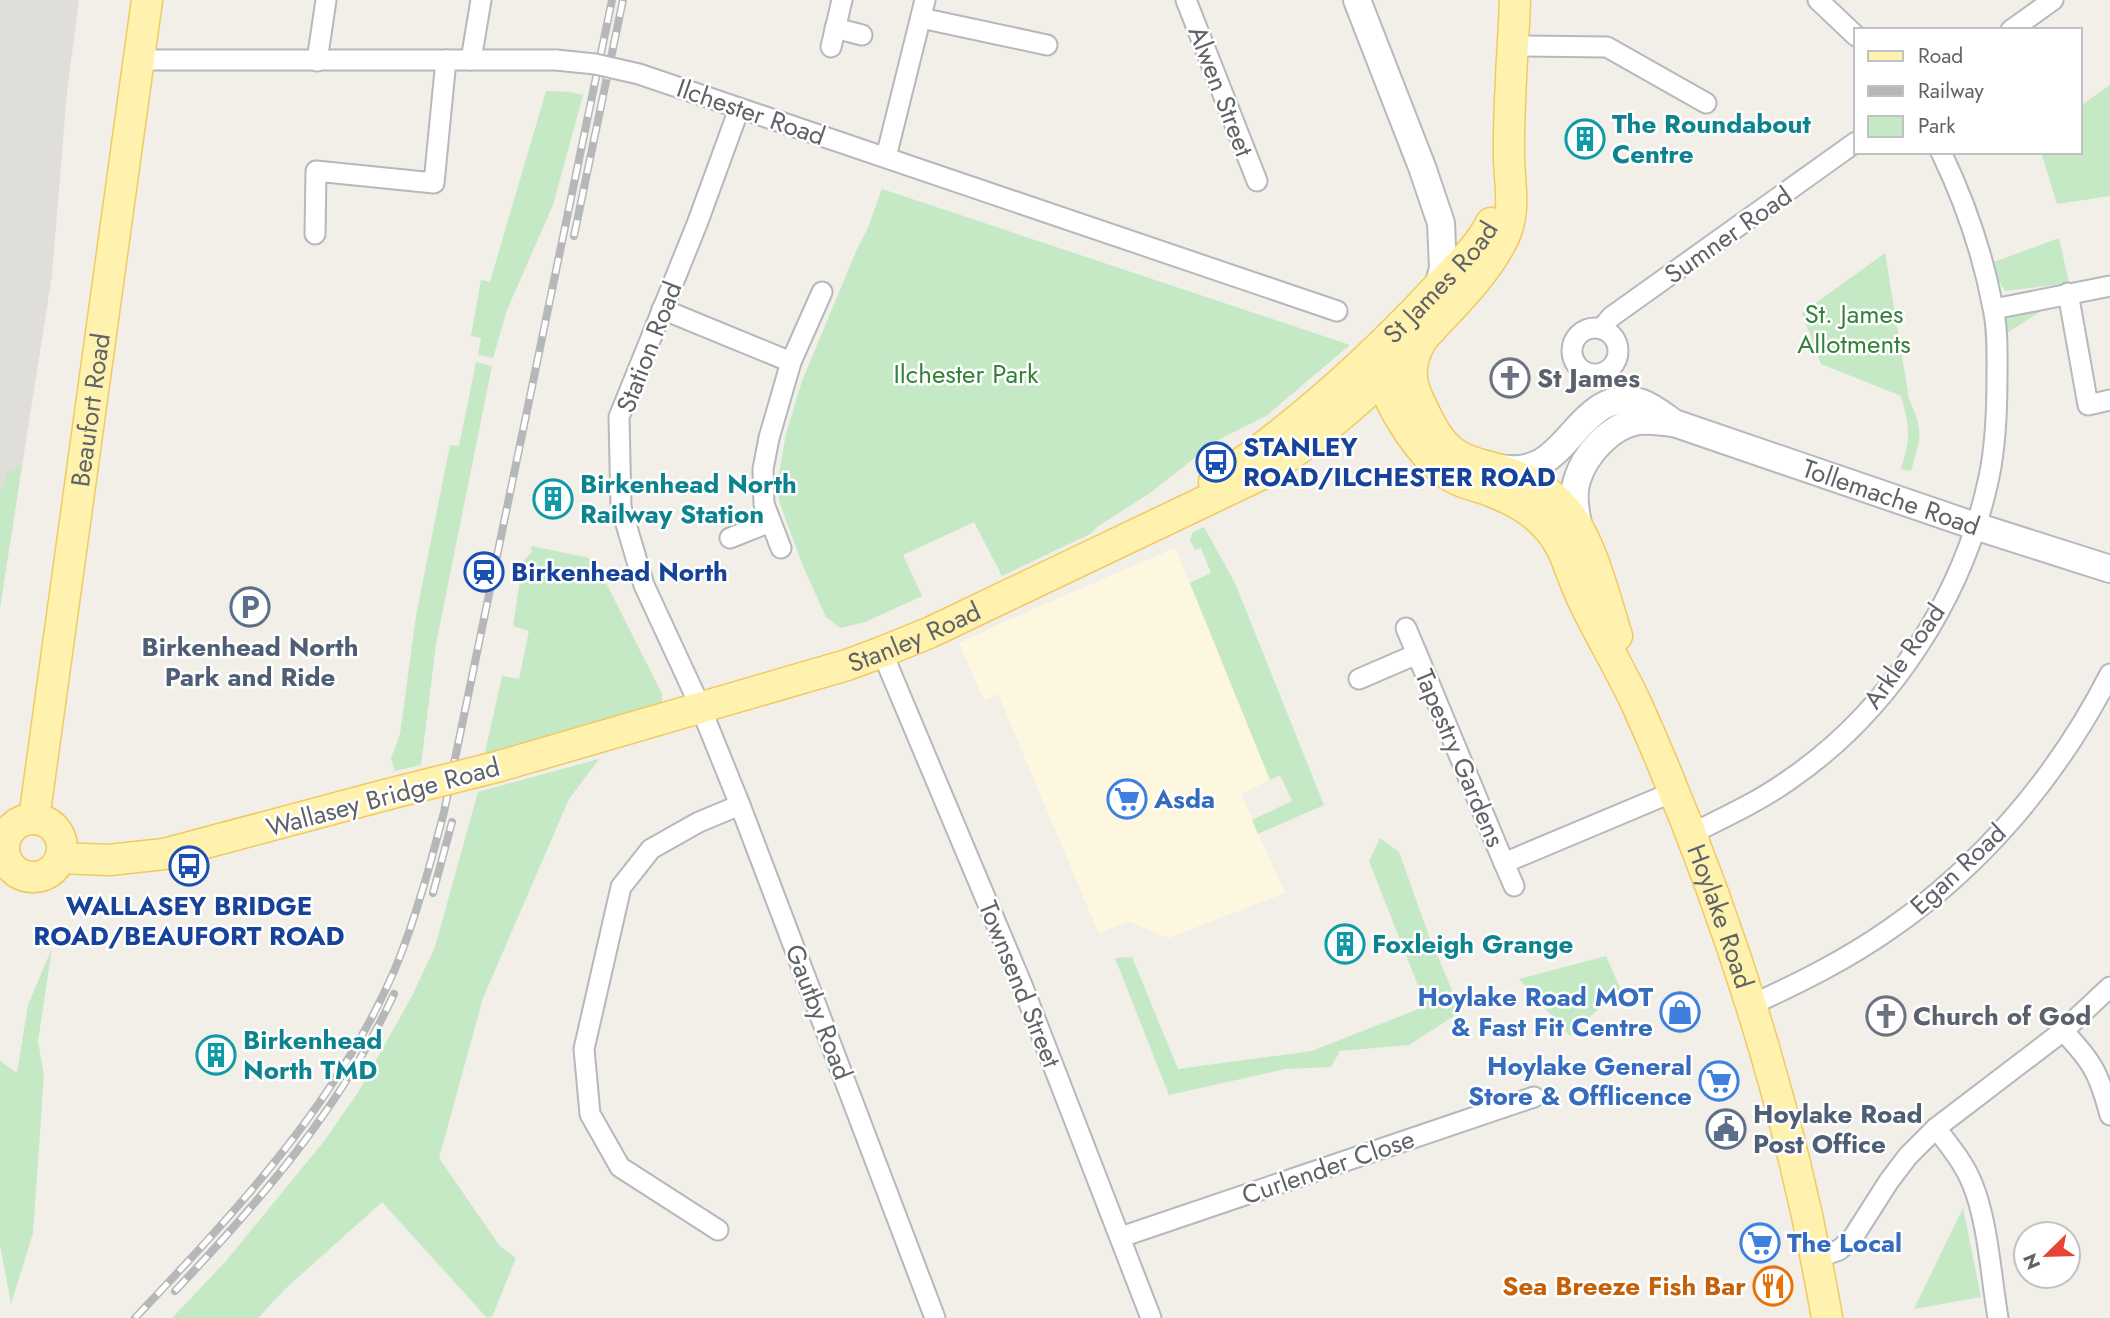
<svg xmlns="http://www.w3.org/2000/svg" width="2110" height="1318" viewBox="0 0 2110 1318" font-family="Jost,sans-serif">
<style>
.commercial{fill:#fef7e0}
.industrial{fill:#e0deda}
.green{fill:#c5e8c5}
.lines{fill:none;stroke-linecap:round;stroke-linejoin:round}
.street-casing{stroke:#b5b8bc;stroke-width:23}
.secondary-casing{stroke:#b6babf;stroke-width:30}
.primary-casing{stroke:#f2c960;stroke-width:33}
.street{stroke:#fff;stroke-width:19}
.secondary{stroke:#fff;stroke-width:26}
.primary{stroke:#fff2af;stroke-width:30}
.rail-casing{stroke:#b6b7b8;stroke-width:8}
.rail{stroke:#fff;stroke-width:5;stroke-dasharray:16;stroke-linecap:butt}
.street-bridge-casing{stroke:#b5b8bc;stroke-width:23;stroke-linecap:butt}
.primary-bridge-casing{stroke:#f2c960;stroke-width:33;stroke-linecap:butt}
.street-bridge{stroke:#fff;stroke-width:19}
.primary-bridge{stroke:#fff2af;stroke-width:30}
.labels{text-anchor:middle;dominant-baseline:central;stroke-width:5;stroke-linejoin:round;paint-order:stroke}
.street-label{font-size:26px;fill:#5f6368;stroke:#fff}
.culture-label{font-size:26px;font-weight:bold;fill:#0d838f;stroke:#fff;text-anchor:start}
.park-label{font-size:26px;fill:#348238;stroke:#fff}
.worship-label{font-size:26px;font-weight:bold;fill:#5b616d;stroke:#fff;text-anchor:start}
.transit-label{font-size:26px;font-weight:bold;fill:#164399;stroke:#fff;text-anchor:start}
.service-label{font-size:26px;font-weight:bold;fill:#4e5e75;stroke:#fff}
.shop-label{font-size:26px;font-weight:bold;fill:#366cbe;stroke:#fff;text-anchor:start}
.food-label{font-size:26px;font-weight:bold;fill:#c56008;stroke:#fff;text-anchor:end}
</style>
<rect width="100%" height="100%" fill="#f1efe8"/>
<path class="commercial" d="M 1175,548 L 1270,780 L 1241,794 L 1285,893 L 1168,938 L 1128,921 L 1099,934 L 998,694 L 984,700 L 959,643 L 1006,621 Z"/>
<path class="industrial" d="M 0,0 L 79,0 L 67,92 L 52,275 L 0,607 Z"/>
<g class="green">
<path d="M 2110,85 L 2110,196 L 2057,204 L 2041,152 L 2080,152 L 2080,106 Z"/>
<path d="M 546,91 L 571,92 L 583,95 L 553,205 L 507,310 L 493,358 L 478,355 L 481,338 L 471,336 L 481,280 L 490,282 Z"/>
<path d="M 882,189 L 1350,345 L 1266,416 L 1216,441 L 1150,493 L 1097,527 L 1090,534 L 1002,576 L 974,522 L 903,555 L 922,596 L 865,622 L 840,628 L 826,617 L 803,566 L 780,504 L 777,485 L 786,434 L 802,381 L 857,249 L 867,230 Z"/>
<path d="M 2059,238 L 2069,283 L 2005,291 L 1999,281 L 1994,262 Z"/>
<path d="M 1885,253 L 1909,399 C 1924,432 1921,437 1911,471 L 1901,469 C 1911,435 1910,429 1901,396 L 1821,364 L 1802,313 Z"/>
<path d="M 2052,304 L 2007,333 L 2005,318 L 2013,309 Z"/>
<path d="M 476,362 L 492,366 L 436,644 L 421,765 L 395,771 L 391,758 L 400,734 L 416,616 L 450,445 L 459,446 Z"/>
<path d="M 22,465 L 0,607 L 0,492 L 7,473 Z"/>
<path d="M 1204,527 L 1235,583 L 1324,805 L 1258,834 L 1252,820 L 1292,801 L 1280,775 L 1270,780 L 1190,583 L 1211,573 L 1201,548 L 1195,550 L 1190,540 L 1193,532 Z"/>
<path d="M 531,546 L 589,558 L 597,565 L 662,694 L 662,703 L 655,712 L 482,766 L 502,676 L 519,679 L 529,631 L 513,626 L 523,561 L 532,552 Z"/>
<path d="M 599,759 L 569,799 L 483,998 L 439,1158 L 499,1245 L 516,1258 L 492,1317 L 487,1318 L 382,1202 L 284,1290 L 258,1318 L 172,1318 L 226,1261 L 325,1140 L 359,1091 L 412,996 L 435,947 L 478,792 Z"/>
<path d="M 1380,838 L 1399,852 L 1429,936 L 1455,997 L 1454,1016 L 1409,1045 L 1340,1051 L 1331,1067 L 1285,1069 L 1169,1095 L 1115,958 L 1132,957 L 1178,1069 L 1312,1051 L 1426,1006 L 1369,861 Z"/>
<path d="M 52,948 L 38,1041 L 44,1075 L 33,1233 L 11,1304 L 0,1245 L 0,1061 L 17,1073 L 28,1005 Z"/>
<path d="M 1606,956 L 1620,988 L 1570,1036 L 1519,979 Z"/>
<path d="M 1963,1208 L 1981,1297 L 1914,1309 Z"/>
</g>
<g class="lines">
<g class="street-casing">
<g id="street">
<path d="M 1186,0 L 1257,181"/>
<path d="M 1818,0 L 1856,36"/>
<path d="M 921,18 L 1047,45"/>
<path d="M 835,28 L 862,35"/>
<path d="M 2011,30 L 2053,0"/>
<path d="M 1513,46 L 1607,47 L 1706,103"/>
<path d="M 831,47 L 842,0"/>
<path d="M 139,60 L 556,60"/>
<path d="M 471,60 L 481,0"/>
<path d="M 317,61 L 326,0"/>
<path d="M 639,74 L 1337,311"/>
<path d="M 739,109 L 697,224 L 619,417 L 621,507 L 644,585 L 700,706 L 740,805 L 935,1318"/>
<path d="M 886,157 L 925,0"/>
<path d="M 315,234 L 316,171 L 434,183 L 446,60"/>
<path d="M 2068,293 L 2088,405 L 2110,400"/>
<path d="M 662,309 L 791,362"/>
<path d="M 1994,309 L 2110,286"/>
<circle cx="1595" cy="351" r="23"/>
<path d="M 1601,329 L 1611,317 L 1856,142"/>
<path d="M 730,538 L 770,522"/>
<path d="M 781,548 L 764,504 L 763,469 L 769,438 L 791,362 L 822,292"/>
<path d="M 1406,628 L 1417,654"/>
<path d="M 882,652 L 1022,985 L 1151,1318"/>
<path d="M 1359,679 L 1417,654 L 1504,863 L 1673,792"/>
<path d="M 1691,834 C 1725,817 1758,802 1789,780 C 1890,711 1964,596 1989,477 C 1996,444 1997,410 1997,377 C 1997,354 1998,330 1993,308 C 1983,254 1965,202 1941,152"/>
<path d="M 1504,863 L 1514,886"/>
<path d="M 1751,1005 C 1799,983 1846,960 1890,929 C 1983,865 2059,774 2110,674"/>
<path d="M 2063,1031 C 2093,1062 2099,1074 2110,1115"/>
<path d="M 1936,1128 C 1949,1145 1964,1163 1972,1183 C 1988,1221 1991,1277 1998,1318"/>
<path d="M 718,1230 L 620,1167 L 590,1114 L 584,1049 L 621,887 L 651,849 L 699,822 L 740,805"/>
<path d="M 1121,1237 L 1534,1097"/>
<path d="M 1817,1258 L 1839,1250 L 1852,1239 L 1889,1181 L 1908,1156 L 1936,1128 L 2063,1031 L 2110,987"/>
</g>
</g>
<g class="secondary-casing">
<g id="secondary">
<path d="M 1357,0 L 1422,167 L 1441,223 L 1443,268 L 1438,287"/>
<path id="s1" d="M 1498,468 C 1513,470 1526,470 1540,463 C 1574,445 1593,386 1642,403 C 1653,407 1664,416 1674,423 L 1975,526 L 2110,569"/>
<path d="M 1579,529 C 1576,514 1572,495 1577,480 C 1585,454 1611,425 1639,421 C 1650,420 1662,422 1673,423"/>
</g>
</g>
<g class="primary-casing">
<g id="primary">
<path d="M 1515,0 C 1513,53 1508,107 1509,160 C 1510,187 1516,213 1503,239 C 1484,277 1451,307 1423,338 C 1409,361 1408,379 1420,403 C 1428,419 1435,436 1448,448 C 1462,461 1479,464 1497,469 C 1523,477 1546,487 1565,509 C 1591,538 1605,599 1617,636"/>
<path id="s2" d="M 1385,342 C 1383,347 1381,352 1380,358 C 1378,393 1420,456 1449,475 C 1460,483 1473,485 1485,489 C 1518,501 1546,517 1562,549 C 1569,564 1574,581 1581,596 C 1598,633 1620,668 1637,705 C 1724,900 1791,1108 1827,1318"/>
<path id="s3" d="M 1214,482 C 1296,427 1369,361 1436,289 C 1456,268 1478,249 1491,223"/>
<path id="s4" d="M 500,766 L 847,665 L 882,652 L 931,632 L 1262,474 C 1322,436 1373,389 1423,338"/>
<circle cx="33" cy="848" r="29"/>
<path id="s5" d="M 34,819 L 147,0"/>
<path d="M 61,858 L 109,860 L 164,854 L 385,795"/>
</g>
</g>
<use href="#street" class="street"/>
<use href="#secondary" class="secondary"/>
<use href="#primary" class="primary"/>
<g class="rail-casing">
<g id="rail">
<path d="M 574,236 L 623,0"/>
<path d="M 433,893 L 452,822"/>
<path d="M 175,1291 C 260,1201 341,1108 394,994"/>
<path d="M 135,1318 C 235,1212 337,1104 395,969 C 416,918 430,865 444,812 L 612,0"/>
</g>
</g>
<use href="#rail" class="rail"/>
<g class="street-bridge-casing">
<path id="street-bridge" d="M 556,60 L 595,64 L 639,74"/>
</g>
<g class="primary-bridge-casing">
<path id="primary-bridge" d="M 385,795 L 500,766"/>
</g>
<use href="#street-bridge" class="street-bridge"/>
<use href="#primary-bridge" class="primary-bridge"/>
</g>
<defs>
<g id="building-ring" transform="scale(2.0125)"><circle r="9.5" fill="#fff" stroke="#0f9aa8" stroke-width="1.5"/><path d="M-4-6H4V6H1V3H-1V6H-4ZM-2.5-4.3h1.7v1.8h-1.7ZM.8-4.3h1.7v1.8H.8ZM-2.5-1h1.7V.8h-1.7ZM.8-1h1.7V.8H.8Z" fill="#0f9aa8"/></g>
<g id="church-ring" transform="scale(2.0125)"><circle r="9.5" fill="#fff" stroke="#6b7280" stroke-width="1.5"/><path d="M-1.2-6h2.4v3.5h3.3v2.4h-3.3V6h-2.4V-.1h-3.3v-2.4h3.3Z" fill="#6b7280"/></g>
<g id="bus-ring" transform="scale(2.0125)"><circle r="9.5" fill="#fff" stroke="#1a4fb4" stroke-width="1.5"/><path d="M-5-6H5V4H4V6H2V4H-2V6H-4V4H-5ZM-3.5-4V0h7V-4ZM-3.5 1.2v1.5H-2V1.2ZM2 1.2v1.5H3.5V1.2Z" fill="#1a4fb4"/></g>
<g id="station-ring" transform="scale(2.0125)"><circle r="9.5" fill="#fff" stroke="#1a4fb4" stroke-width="1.5"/><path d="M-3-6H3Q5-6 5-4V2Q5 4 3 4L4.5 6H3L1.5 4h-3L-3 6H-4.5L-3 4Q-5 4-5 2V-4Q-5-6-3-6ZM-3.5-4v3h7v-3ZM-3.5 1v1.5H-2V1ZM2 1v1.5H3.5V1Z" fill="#1a4fb4"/></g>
<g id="parking-ring" transform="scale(2.0125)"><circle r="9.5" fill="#fff" stroke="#5c6f8a" stroke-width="1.5"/><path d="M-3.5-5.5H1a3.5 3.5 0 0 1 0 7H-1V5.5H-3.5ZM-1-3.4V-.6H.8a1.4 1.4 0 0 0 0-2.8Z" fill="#5c6f8a"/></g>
<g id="supermarket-ring" transform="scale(2.0125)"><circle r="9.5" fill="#fff" stroke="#3f7fe0" stroke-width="1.5"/><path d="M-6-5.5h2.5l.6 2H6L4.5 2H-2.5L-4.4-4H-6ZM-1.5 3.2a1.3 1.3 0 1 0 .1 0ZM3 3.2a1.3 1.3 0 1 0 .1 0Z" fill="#3f7fe0"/></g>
<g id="shop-ring" transform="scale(2.0125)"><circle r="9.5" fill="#fff" stroke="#3f7fe0" stroke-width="1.5"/><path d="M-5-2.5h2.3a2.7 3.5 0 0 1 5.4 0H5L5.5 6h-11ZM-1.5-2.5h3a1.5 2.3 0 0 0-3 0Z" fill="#3f7fe0"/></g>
<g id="civic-ring" transform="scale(2.0125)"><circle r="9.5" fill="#fff" stroke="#5c6f8a" stroke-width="1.5"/><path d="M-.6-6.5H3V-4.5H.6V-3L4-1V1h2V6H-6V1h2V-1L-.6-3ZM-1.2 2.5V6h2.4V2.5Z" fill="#5c6f8a"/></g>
<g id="restaurant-ring" transform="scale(2.0125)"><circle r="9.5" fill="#fff" stroke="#e8710a" stroke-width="1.5"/><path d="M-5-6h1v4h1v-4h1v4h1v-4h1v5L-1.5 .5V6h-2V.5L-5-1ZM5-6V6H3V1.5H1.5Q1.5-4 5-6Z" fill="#e8710a"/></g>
</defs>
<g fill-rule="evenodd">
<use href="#building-ring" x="1585" y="139"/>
<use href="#church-ring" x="1510" y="378"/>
<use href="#bus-ring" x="1216" y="462"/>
<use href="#building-ring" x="553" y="499"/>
<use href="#station-ring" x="484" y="572"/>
<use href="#parking-ring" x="250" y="607"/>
<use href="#supermarket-ring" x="1127" y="799"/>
<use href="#bus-ring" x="189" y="866"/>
<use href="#building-ring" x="1345" y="944"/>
<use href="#shop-ring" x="1680" y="1012"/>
<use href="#church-ring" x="1886" y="1016"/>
<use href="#building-ring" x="216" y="1055"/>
<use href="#supermarket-ring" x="1719" y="1081"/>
<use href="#civic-ring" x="1726" y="1129"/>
<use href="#supermarket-ring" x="1760" y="1243"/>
<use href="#restaurant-ring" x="1773" y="1286"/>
</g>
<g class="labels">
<g class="street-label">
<text transform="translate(1221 91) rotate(69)">Alwen Street</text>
<text transform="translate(751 112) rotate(19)">Ilchester Road</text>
<text transform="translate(1728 235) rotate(-35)">Sumner Road</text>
<text stroke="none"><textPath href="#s3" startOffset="303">St James Road</textPath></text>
<text transform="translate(649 347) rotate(-69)">Station Road</text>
<text stroke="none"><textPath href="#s5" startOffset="413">Beaufort Road</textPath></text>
<text stroke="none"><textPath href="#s1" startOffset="436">Tollemache Road</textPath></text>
<text stroke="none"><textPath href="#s4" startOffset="434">Stanley Road</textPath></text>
<text transform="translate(1904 656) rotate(-55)">Arkle Road</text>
<text transform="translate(1460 758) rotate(67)">Tapestry Gardens</text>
<text transform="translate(383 797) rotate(-15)">Wallasey Bridge Road</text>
<text transform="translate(1958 869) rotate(-43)">Egan Road</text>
<text stroke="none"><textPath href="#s2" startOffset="696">Hoylake Road</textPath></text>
<text transform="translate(1020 984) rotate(68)">Townsend Street</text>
<text transform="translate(819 1012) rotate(69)">Gautby Road</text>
<text transform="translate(1328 1167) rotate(-19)">Curlender Close</text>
</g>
<g class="culture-label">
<text x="1612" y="124">The Roundabout<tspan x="1612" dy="30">Centre</tspan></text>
<text x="580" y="484">Birkenhead North<tspan x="580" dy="30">Railway Station</tspan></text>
<text x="1372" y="944">Foxleigh Grange</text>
<text x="243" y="1040">Birkenhead<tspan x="243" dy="30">North TMD</tspan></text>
</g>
<g class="park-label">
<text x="1854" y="314">St. James<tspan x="1854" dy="30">Allotments</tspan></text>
<text x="966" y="374">Ilchester Park</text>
</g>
<g class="worship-label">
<text x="1537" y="378">St James</text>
<text x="1913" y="1016">Church of God</text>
</g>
<g class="transit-label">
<text x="1243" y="447">STANLEY<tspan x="1243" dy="30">ROAD/ILCHESTER ROAD</tspan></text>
<text x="511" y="572">Birkenhead North</text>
<text x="189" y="906" text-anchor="middle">WALLASEY BRIDGE<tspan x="189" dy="30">ROAD/BEAUFORT ROAD</tspan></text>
</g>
<g class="service-label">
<text x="250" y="647">Birkenhead North<tspan x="250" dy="30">Park and Ride</tspan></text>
<text x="1753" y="1114" text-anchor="start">Hoylake Road<tspan x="1753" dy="30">Post Office</tspan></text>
</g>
<g class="shop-label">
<text x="1154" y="799">Asda</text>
<text x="1653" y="997" text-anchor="end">Hoylake Road MOT<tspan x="1653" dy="30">&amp; Fast Fit Centre</tspan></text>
<text x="1692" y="1066" text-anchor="end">Hoylake General<tspan x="1692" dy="30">Store &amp; Offlicence</tspan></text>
<text x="1787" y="1243">The Local</text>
</g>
<g class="food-label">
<text x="1746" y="1286">Sea Breeze Fish Bar</text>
</g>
</g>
<rect x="1854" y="28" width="228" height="126" fill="#ffffff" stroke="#bfc1c3" stroke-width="2"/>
<rect x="1868" y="51" width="35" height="10" fill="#fff2af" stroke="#bfc1c3" stroke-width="2"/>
<text x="1918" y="63" font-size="21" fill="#5f6368">Road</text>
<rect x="1868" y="86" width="35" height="10" fill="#b6b7b8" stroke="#bfc1c3" stroke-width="2"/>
<text x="1918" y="98" font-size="21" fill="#5f6368">Railway</text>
<rect x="1868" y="116" width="35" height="21" fill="#c5e8c5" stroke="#bfc1c3" stroke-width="2"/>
<text x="1918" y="133" font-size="21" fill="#5f6368">Park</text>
<g transform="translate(2047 1255) rotate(247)"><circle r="33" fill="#ffffff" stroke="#bfc1c3" stroke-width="2"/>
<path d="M0-5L12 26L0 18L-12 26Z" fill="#ea4335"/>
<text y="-10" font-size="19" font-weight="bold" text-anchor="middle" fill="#5f6368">N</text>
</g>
</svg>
